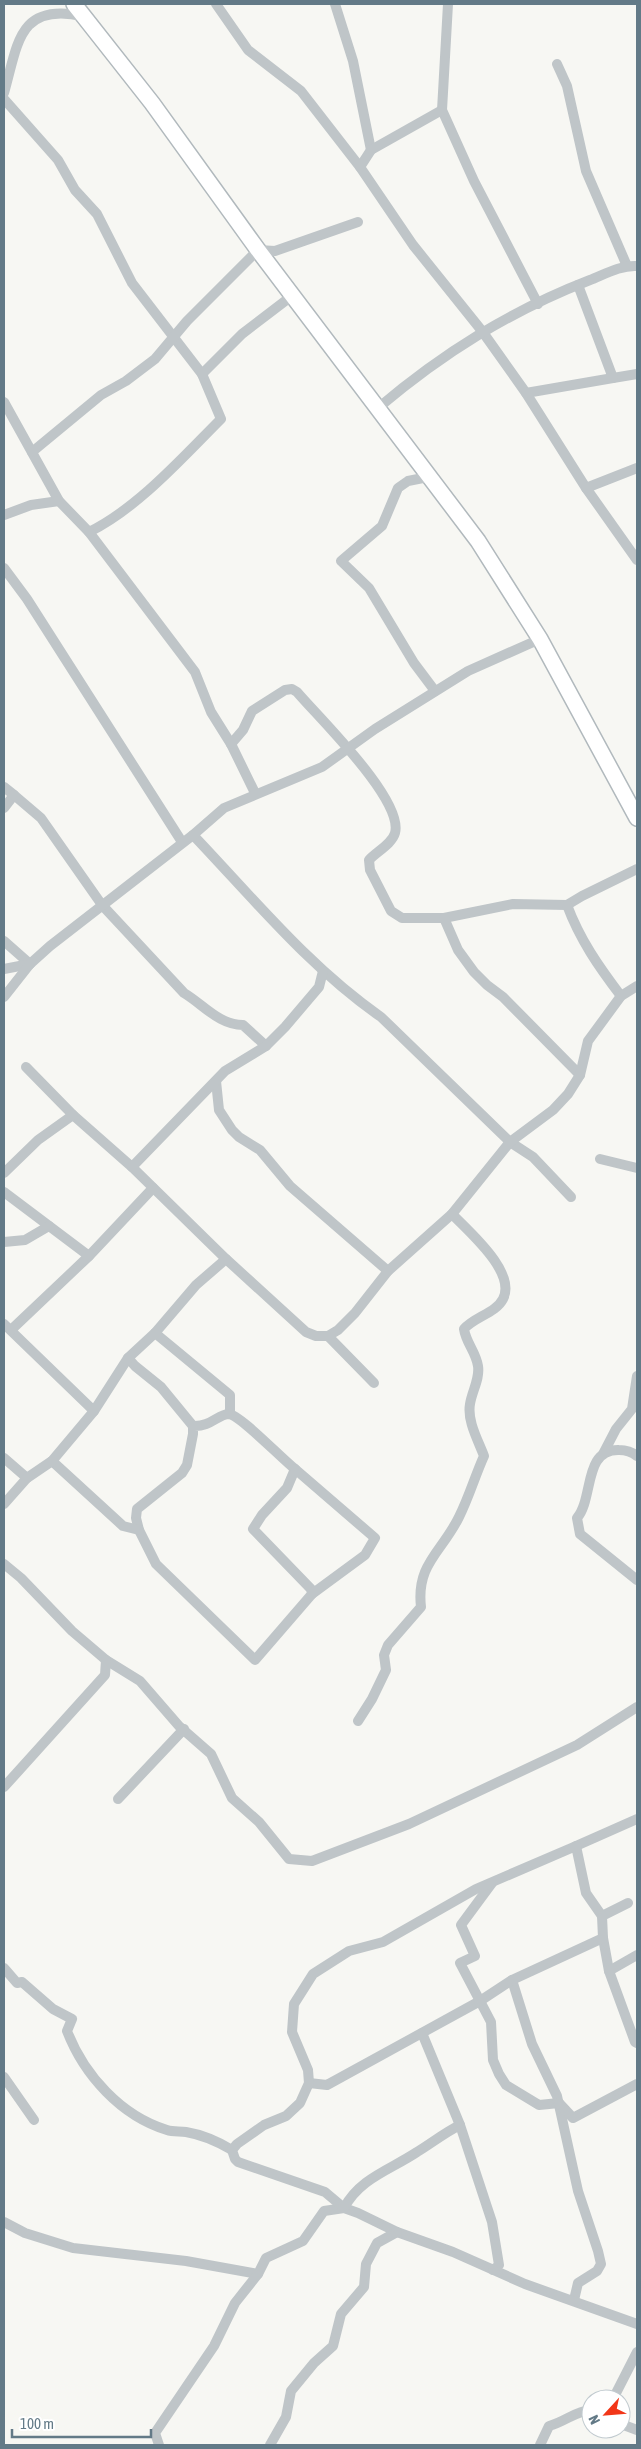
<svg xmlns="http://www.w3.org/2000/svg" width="641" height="2449" viewBox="0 0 641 2449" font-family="'Asap Condensed',sans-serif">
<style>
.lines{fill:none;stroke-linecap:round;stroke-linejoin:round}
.secondary-casing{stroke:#b1b9bd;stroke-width:18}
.minor{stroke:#bfc5c8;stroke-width:10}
.secondary{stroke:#fff;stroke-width:15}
</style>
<rect width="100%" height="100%" fill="#f7f7f3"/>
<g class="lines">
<g class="secondary-casing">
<path id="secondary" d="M 74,4 L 152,103 L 258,250 L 478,541 L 540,639 L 637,818"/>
</g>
<g class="minor">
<path d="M 216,4 L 248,50 L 301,91 L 360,167 L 413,245 L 482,331 L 526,393 L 586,488 L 637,560"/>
<path d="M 335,4 L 353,61 L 371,150"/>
<path d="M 448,4 L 442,110 L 474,181 L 538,304"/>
<path d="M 557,64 L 567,86 L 586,171 L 627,266"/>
<path d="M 4,93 C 18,44 18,2 83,16"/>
<path d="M 4,99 L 58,160 L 75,190 L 97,214 L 132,283 L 202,374 L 221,419 C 183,457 138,508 89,532"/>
<path d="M 360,167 L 371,150 L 442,110"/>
<path d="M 578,285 L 613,378 L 637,374"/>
<path d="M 202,374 L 242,334 L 293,295"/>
<path d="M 526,393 L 613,378"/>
<path d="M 4,402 L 59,501 L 89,532 L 195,672 L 211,712 L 231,744 L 255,793"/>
<path d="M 378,408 C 443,353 510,311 590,280 C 605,274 621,265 637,266"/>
<path d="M 32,452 L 101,395 L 126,381 L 155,359 L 187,321 L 258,250 L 275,251 L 358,222"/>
<path d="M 428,477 L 408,481 L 398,488 L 382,526 L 341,561 L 369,588 L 414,663 L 435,691"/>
<path d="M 586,488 L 637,468"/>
<path d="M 4,515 L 31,505 L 59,501"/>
<path d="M 4,568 L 27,599 L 182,842"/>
<path d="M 231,744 L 243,730 L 252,711 L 285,690 L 292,689 L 297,692 C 319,718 404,800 395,833 C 392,844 376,852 369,860 L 370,870 L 391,911 L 402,918 L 444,918 L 513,904 L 567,905 L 582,896 L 637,869"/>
<path d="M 4,787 L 14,795 L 4,808"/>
<path d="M 14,795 L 41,818 L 102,905 L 184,993 C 204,1005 219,1025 243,1025 L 266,1046"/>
<path d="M 193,835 C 253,898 309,967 381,1017 L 510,1142 L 533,1157 L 571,1197"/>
<path d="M 567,905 C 580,940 599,967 621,996"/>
<path d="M 444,918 L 458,950 L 474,972 L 487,985 L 503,997 L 580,1075"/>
<path d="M 4,941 L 30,964"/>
<path d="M 4,969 L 30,964"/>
<path d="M 4,997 L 30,964 L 50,946 L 193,835 L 224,808 L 322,767 L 375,729 L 468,671 L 540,639"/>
<path d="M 26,1067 L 73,1115 L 132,1167"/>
<path d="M 216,1081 L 219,1110 L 232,1130 L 239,1137 L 260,1150 L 290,1186 L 388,1271"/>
<path d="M 600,1159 L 637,1168"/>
<path d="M 4,1173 L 38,1140 L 73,1115"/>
<path d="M 4,1192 L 89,1256"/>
<path d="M 4,1242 L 25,1240 L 49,1226"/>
<path d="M 226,1259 L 132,1167 L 225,1071 L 266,1046 L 285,1027 L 319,987 L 323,971"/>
<path d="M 4,1324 L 94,1411"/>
<path d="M 11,1330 L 89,1256 L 153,1188"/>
<path d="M 155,1333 L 230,1395 L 230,1414"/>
<path d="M 328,1336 L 374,1383"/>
<path d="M 128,1358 L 135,1366 L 161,1387 L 193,1426 L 193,1434 L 187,1465 L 182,1473 L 137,1509 L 136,1518 L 139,1530 L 156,1564 L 255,1660 L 312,1594 L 311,1589 L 253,1529 L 262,1515 L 287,1488 L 295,1469 C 282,1459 240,1415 229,1414 C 218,1414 211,1427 193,1426"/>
<path d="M 603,1454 L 616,1429 L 632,1409 L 637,1376"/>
<path d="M 637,1456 C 632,1452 627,1450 619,1450 C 583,1449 594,1498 577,1518 L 580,1534 L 637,1580"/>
<path d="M 4,1458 L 27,1478"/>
<path d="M 52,1461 L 123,1526 L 139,1530"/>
<path d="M 295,1469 L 375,1538 L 365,1555 L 312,1594"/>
<path d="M 4,1504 L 27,1478 L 52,1461 L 94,1411 L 128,1358 L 155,1333 L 196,1285 L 226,1259 L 306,1332 L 316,1336 L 328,1336 L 338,1330 L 355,1313 L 388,1271 L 452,1214 L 510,1142 L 553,1110 L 568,1094 L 580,1075 L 588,1041 L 621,996 L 637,986"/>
<path d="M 4,1564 L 21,1578 L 72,1631 L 106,1660 L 140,1681 L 179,1726 L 211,1754 L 232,1798 L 259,1822 L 289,1859 L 312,1861 L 409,1824 L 577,1745 L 637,1707"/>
<path d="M 358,1721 L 372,1699 L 386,1670 L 384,1655 L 388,1645 L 421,1607 C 416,1564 442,1552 459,1517 C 469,1497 475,1476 484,1456 C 478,1440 467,1421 470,1404 C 472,1391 480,1379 478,1366 C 476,1352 466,1343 464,1329 C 474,1317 496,1313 503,1299 C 517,1272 468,1231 452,1214"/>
<path d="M 4,1787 L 105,1675 L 106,1660"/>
<path d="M 118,1799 L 184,1729"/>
<path d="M 576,1846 L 637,1819"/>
<path d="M 492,1883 L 461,1925 L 475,1956 L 460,1963 L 491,2022 L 493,2060 L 499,2074 L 506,2085 L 539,2105 L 559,2103"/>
<path d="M 603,1938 L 609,1971"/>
<path d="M 637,1955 L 609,1971 L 635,2042 L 637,2043"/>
<path d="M 4,1968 L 17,1983 L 22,1982 L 53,2009 L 72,2019 L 67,2031 C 84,2075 121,2116 167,2130 C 173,2132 180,2131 186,2132 C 204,2135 217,2141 232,2150"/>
<path d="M 512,1980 L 532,2044 L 557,2096 L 578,2191 L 598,2251 L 601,2264 L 597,2271 L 578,2283 L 574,2300"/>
<path d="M 422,2033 L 460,2125"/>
<path d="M 4,2077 L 34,2120"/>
<path d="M 309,2083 L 327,2085 L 480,2001 L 512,1980 L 603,1938 L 602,1916 L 628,1903"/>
<path d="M 559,2103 L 573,2118 L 637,2084"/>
<path d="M 4,2222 L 25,2233 L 73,2248 L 186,2261 L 258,2274 L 266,2258 L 303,2241 L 324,2211 L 344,2208 L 358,2213 L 397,2232 L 453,2252 L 525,2284 L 637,2324"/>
<path d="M 493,2270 L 499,2265 L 492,2222 L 460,2125 C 444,2133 432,2143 417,2152 C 390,2170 360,2178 344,2208 L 325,2192 L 238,2162 L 235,2159 L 232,2150 L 237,2144 L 264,2125 L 286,2116 L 300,2103 L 309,2083 L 308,2070 L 292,2032 L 294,2004 L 313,1974 L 349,1951 L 383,1942 L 476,1889 L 576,1846 L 586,1893 L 602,1916"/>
<path d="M 613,2399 L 637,2352"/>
<path d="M 621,2424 L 637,2430"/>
<path d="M 159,2445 L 155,2433 L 214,2346 L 235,2303 L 258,2274"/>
<path d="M 270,2445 L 286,2417 L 291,2391 L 314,2363 L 333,2346 L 341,2314 L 364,2287 L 366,2264 L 377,2243 L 397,2232"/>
<path d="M 540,2445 L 549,2426 C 565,2422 575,2411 591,2410"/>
</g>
<use href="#secondary" class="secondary"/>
</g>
<rect width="641" height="2449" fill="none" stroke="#637a87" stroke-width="10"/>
<g transform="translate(606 2414) rotate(244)"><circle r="24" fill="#ffffff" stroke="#c1cacf"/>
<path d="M0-4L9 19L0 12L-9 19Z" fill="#f23618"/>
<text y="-8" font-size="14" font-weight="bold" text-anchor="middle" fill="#637a87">N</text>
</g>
<path d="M12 2429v8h139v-8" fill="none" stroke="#637a87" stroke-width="2.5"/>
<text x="20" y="2429" font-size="15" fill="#637a87" stroke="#ffffff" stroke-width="4" paint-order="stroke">100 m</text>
</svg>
